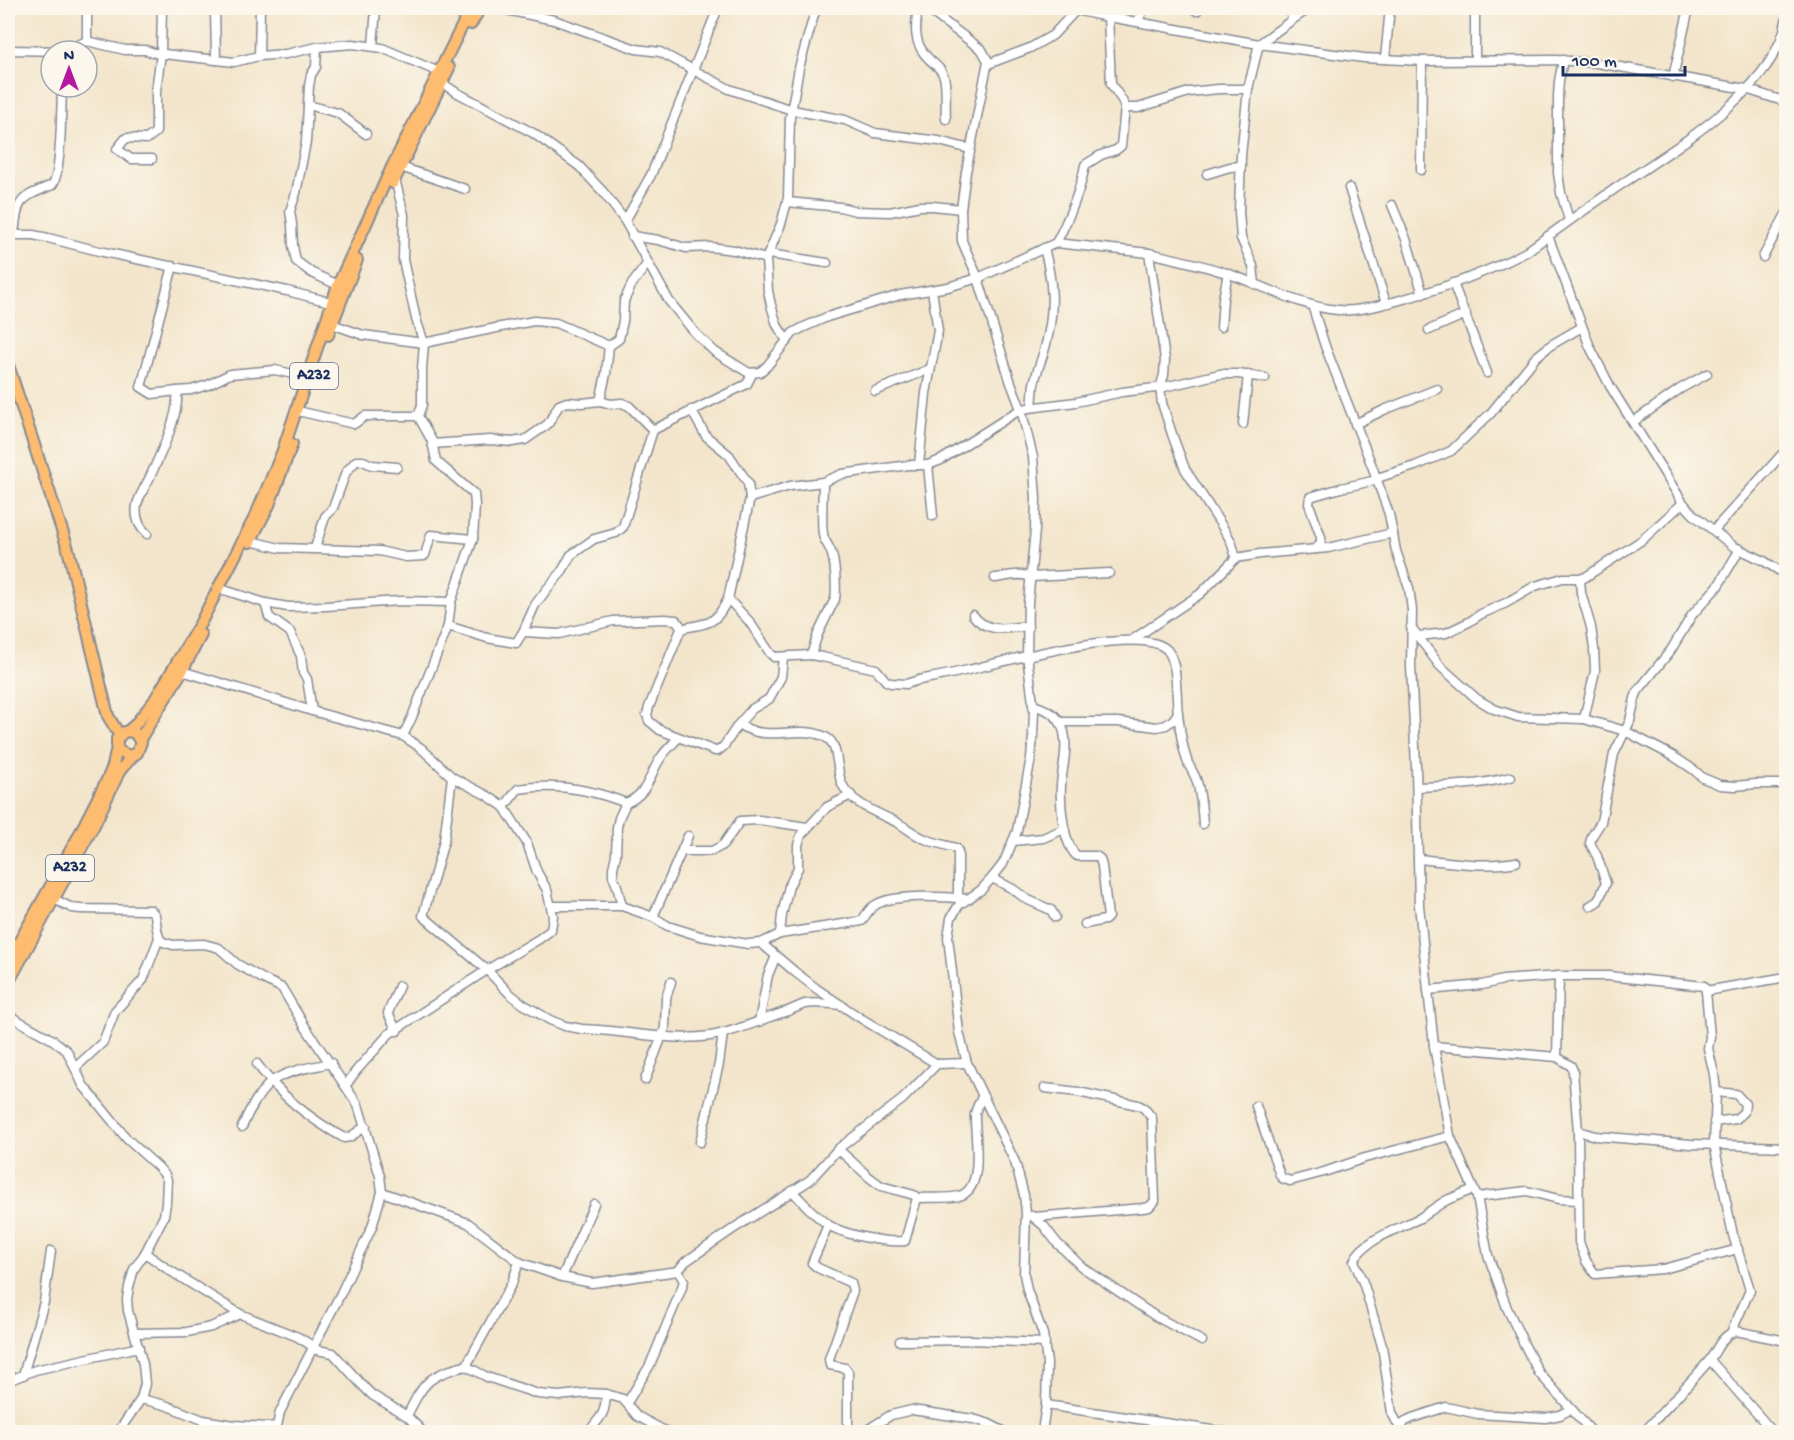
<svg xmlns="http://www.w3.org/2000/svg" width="1794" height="1440" viewBox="0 0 1794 1440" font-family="'Gochi Hand',sans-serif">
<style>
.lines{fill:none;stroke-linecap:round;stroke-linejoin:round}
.minor-casing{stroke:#878a94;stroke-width:11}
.major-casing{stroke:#878a94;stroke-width:14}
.minor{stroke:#fff;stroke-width:8}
.major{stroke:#fdbc70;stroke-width:10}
.labels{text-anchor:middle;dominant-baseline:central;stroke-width:4.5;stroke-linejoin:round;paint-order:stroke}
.shield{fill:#fbf7ec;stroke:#5e6b89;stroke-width:1.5}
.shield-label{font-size:16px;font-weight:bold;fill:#1b2f5e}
</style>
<rect width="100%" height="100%" fill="#fbf7ec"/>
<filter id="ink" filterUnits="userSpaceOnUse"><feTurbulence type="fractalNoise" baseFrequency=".0167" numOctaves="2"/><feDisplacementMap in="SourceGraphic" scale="12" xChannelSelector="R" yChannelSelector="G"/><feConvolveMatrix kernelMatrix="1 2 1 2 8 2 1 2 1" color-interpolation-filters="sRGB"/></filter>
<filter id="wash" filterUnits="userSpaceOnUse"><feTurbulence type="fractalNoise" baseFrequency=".008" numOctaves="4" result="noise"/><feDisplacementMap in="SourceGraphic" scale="24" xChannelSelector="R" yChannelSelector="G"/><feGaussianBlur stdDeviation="1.35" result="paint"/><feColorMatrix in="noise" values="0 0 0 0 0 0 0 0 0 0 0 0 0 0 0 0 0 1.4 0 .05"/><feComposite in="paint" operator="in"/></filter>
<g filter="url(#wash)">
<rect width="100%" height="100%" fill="#f3e5cb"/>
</g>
<g filter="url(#ink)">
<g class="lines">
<g class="minor-casing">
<g id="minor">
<path d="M 215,8 L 216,60"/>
<path d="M 497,8 L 554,20 L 636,49 L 660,52 L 729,89 L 792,110 L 845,120 L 875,133 L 939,141 L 970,149"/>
<path d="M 918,8 C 915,27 913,44 929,59 C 935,65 942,69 944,77 C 947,85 945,108 946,119"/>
<path d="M 926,8 L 982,50 L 988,61 L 966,172 L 961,209 L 962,241 L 978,278 L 1011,383 L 1021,409 L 1033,457 L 1036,498 L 1035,530 L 1028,603 L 1027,655 L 1034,711 L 1033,736 L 1031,758 L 1017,831 L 1010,848 L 1003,864 L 992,878 L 981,890 L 959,905 L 951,918 L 948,937 L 959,1032 L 967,1063 L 1015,1162 L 1024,1195 L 1026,1213 L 1024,1274 L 1027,1290 L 1043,1334 L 1047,1363 L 1046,1405 L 1042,1432"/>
<path d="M 1066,8 L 1098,15 L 1259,44 L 1364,58 L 1422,61 L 1556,60 L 1597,63 L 1746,89 L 1786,102"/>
<path d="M 1193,8 L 1197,11"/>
<path d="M 1292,20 L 1310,8"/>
<path d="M 1138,21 L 1144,8"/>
<path d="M 87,41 L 87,8"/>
<path d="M 373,46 L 376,8"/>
<path d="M 317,47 L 316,67 L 311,75 L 309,86 L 306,142 L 296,193 L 290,211 L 292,224 L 293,246 L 296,261 L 312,273 L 338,285"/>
<path d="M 8,50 L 64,51 L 87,41 L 125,50 L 145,50 L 155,53 L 234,62 L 259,56 L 286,54 L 317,47 L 353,44 L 382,48 L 439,72"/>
<path d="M 259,56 L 260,8"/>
<path d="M 1385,59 L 1390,8"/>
<path d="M 1475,59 L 1475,8"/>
<path d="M 1563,60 L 1559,81 L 1558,96 L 1558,173 L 1561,193 L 1569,220"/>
<path d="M 988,64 L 1030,48 L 1053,35 L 1076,10"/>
<path d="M 1673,77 L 1689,8"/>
<path d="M 442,83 L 454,91 L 533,133 L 579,166 L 604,193 L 625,221 L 669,301 L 696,334 L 715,352 L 749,373 L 760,372 L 767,366 L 793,333 L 802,328 L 827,317 L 900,295 L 948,287 L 978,278 L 1056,243 L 1149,253 C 1176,259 1204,265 1229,274 C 1265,286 1301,307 1338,310 C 1356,312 1375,306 1393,302 C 1438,290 1484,274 1526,252 C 1556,230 1586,209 1616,188 C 1671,150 1775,91 1786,21"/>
<path d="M 308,105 L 338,113 L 366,134"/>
<path d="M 1125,108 L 1138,108 L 1189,92 L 1219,89 L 1248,89"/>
<path d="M 152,159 L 131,159 L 117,149 L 126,138 L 147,139 L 156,132 L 156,91 L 161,53 L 162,8"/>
<path d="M 401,167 L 465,189"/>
<path d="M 1421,170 L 1422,61"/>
<path d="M 1207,174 L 1230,167 L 1241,166"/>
<path d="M 395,179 L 404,215 L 403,260 L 416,319 L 424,343 L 422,369 L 422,405 L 418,416 L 432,441 L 436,461 L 474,494 L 475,505 L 473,539 L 451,602 L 448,626 L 412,717 L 403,736"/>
<path d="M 1349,188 L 1386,303"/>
<path d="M 787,202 L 840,207 L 856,211 L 890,212 L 920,206 L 933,206 L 961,209"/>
<path d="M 1392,205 L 1406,239 L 1423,294"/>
<path d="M 625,221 L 651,175 L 718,8"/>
<path d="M 14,234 C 18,198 19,199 52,185 C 62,175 61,105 62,87"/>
<path d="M 8,235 L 33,235 L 48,238 L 99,251 L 287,291 L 338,304"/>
<path d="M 632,236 L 658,240 L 686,248 L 710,247 L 734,250 L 766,259"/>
<path d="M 1548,236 L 1590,347 L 1610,386 L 1683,503 L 1694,515 L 1733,546 L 1764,561 L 1786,575"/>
<path d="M 1056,243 C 1069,218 1080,193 1085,165 L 1101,155 L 1116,150 L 1121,146 L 1125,108 L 1122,100 L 1111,84 L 1108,16"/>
<path d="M 1149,253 L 1165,359 L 1164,375 L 1160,388 L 1162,403 L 1173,437 L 1185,469 L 1225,531 L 1231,541 L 1236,558"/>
<path d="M 769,254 L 827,263"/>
<path d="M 1763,257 L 1786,214"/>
<path d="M 1453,283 L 1487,373"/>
<path d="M 1255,284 L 1253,266 L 1241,238 L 1239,212 L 1241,156 L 1248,89 L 1259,44 L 1292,20 L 1290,8"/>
<path d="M 1312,305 L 1325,346 L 1372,466 L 1389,514 L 1396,551 L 1409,588 L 1412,610 L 1411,666 L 1416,767 L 1419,905 L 1434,1046 L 1450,1136 L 1477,1197 L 1488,1255 L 1507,1308 L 1525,1346 L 1539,1373 L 1592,1432"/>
<path d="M 332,324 L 363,335 L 424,343 L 501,327 L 534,321 L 556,323 L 609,346"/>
<path d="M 1221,327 L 1223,299 L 1228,273"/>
<path d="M 1429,330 L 1466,314"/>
<path d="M 787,341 L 777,325 L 771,305 L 768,291 L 766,259 L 781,224 L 788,198 L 790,118 L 799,68 L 816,8"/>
<path d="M 177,391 L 191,390 L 208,385 L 230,374 L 275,370 L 306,377"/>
<path d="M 875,391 L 930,369"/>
<path d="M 600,401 L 606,374 L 609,346 L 619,339 L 623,321 L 624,301 L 632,284 L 647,264"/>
<path d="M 1032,407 C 1033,399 1033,391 1034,384 C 1037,370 1043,357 1046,344 C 1055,310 1053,282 1044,248"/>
<path d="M 302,412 L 354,424 L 365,416 L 418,416"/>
<path d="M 1633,422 L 1680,389 L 1707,374"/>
<path d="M 1243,424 L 1248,375"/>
<path d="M 1355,424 L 1384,410 L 1437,389"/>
<path d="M 432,444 L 490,440 L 512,442 L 525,440 L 548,424 L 559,405 L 567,402 L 582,403 L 600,401 L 611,404 L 622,403 L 629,406 L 653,430 L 747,384 L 752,374"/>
<path d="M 919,465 L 926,393 L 938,331 L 932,290"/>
<path d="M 928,465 L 933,516"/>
<path d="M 1377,478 L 1415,466 L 1451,451 L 1491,413 L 1536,357 L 1551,345 L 1582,327"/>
<path d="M 750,498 L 790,486 L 823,482 L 842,474 L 909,465 L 928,465 L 941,460 L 1021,409 L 1076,402 L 1122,392 L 1164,387 L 1220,374 L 1238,374 L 1265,378"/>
<path d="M 1714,530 L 1786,450"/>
<path d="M 147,534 C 138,526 135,517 137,505 C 139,496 145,487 149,479 C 159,457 180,416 177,391 L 152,394 L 141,387 L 173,266"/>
<path d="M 250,541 L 280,548 L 379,551 L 406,557 L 424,556 L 425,555 L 431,535 L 473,539"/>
<path d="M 315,548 L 325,517 L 333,508 L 346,472 L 356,461 L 363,461 L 372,465 L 397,467"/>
<path d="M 1316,549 L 1321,542 L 1321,537 L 1309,504 L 1310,497 L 1341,488 L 1377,480"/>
<path d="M 995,578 C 1006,577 1020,572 1031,577 L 1109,573"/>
<path d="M 1580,579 L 1581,593 L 1591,627 L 1594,649 L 1595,671 L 1584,719"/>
<path d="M 224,590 L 265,603 L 288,607 L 326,606 L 399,601 L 451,602"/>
<path d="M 728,599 L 749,621 L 770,653 L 774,657 L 811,655 L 822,657 L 876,669 L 886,681 L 891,683 L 906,684 L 919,680 C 935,677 952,674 968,670 C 1002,662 1146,622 1168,651 C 1178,664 1176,697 1178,714 C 1180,729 1182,748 1188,763 C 1190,768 1194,773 1196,779 C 1201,793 1202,810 1203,824"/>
<path d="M 265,603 L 269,617 L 290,632 L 301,656 L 303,673 L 307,679 L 312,711"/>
<path d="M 973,615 C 987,634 1007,628 1028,626"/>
<path d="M 448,626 L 487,638 L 516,643 L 523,632 L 535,605 L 547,589 L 561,573 L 571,555 L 594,539 L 616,533 L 623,527 L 653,430"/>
<path d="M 1411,627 L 1440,666 L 1477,699 L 1494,709 L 1518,717 L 1584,719 L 1625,731 L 1673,756 L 1694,770 L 1703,778 L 1720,785 L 1735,786 L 1756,784 L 1786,784"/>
<path d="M 681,629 L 649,707 L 647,715 L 649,721 L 660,730 L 715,751 L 718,751 L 724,746 L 738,725 L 752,709 L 769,699 L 781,677 L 783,657"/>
<path d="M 681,629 C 708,622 714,627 728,599 L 750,498 L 748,483 L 729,455 L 706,436 L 691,410"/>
<path d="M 523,632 L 559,634 L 613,621 L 665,619 L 676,620 L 680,625 L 681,629"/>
<path d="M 1419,636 L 1446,633 L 1469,622 L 1481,614 L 1506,603 L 1535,586 L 1563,578 L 1584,578 L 1642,540 L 1683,503"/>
<path d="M 1132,640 L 1200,594 L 1236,558 L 1260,554 L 1328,548 L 1393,533"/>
<path d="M 811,655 L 818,634 L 835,599 C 837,589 835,561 831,552 C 829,545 824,542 823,534 C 821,518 823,499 823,482"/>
<path d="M 182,671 L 312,711 L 403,736 L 421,748 L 452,777 L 488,796 L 504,807 L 527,843 L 537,872 L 547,890 L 553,916 L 551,930 L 539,939 L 487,970 L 389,1034 L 356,1071 L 346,1085"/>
<path d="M 1033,705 C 1043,708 1055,713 1060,722 C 1071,741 1062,766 1061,786 C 1060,804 1063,844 1077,856 L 1096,856 L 1100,859 L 1102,866 L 1108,917 L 1105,920 L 1085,924"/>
<path d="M 1060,722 L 1118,722 L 1157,727 L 1166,725 L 1173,720 L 1178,713"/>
<path d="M 738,725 C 746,728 755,733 764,733 C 784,735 809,727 827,738 C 839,745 836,771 842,784 C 852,805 879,813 898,823 C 907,828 915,835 925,839 C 935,843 946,845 956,848 L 958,852 L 958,898"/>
<path d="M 452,777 L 444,841 L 423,916 L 487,970 L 509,993 L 523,1004 L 550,1020 L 565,1026 L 582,1029 C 623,1030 669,1042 710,1036 C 737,1032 761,1019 788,1011 C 793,1009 799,1006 805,1004 C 816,1002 829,1004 841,1005"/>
<path d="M 1417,787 C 1449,786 1480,785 1511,777"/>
<path d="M 504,807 L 518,789 C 555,783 591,789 626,803"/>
<path d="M 1013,841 L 1043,838 L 1064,829"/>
<path d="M 683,851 L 712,851 L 723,845 L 740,821 L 759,820 L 807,827"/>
<path d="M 1418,859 C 1451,862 1483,868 1516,862"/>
<path d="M 992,878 L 1013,889 L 1026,899 L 1051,910 L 1055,917"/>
<path d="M 48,896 L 72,908 L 81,909 L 151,910 L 155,915 L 157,929 L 159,938 L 163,942 L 173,945 L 204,944 L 219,948 L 237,964 L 263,979 L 282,988 L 304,1025 L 358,1105 L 380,1176 L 382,1192 L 372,1227 L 341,1293 L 280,1412 L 277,1426 L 277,1432"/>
<path d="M 552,906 L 622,906 L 653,917 L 668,926 L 700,936 L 748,944 L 761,943 L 780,934 L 862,921 C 865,916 869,909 874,906 C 891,893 947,897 969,899"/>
<path d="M 622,906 L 617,886 L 613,876 L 613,868 L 616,855 L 617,827 L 619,818 L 626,803 C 650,793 649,773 662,756 C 667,749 673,744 678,738"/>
<path d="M 1590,906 L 1598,901 L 1606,883 L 1597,856 L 1590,843 L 1592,836 L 1601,822 L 1614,754 L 1630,721 L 1635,698 L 1638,691 L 1671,650 L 1692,615 L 1718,586 L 1740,549"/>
<path d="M 653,917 L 688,836"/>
<path d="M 780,934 L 782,915 L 789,886 L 798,868 L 798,845 L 801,835 L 827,807 L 851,795"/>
<path d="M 8,943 L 16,946"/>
<path d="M 761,943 L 795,972 L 817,989 L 862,1019 L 937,1064 L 967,1063"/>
<path d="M 1428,990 L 1482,985 L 1503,980 L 1559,976 L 1608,976 L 1704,986 L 1706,991 L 1710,1037 L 1708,1048 L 1714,1074 L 1716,1092 L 1714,1144 L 1733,1235 L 1750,1290 L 1731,1333 C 1719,1339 1716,1353 1708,1362 C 1687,1386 1665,1409 1644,1432"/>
<path d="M 1706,991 L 1786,977"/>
<path d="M 8,1015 L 53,1040 L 67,1051 L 83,1085 L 127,1139 L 158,1167 L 165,1175 L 167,1180 L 166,1203 L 164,1216 L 145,1253 L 134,1269 L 129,1287 L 127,1299 L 128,1311 L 143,1364 L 145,1384 L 141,1399 L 118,1432"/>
<path d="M 759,1022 L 768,975 L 776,956"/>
<path d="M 397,1031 L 388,1013 L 399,986"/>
<path d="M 1434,1046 L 1557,1057 L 1571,1066 L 1573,1071 L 1578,1131 L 1579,1242 L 1586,1261 L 1595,1274 L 1663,1269 L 1738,1249"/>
<path d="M 1557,1057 L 1559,976"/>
<path d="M 257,1064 C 280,1096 310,1119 344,1138 L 350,1137 L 366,1126"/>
<path d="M 75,1068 L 103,1042 L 115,1011 L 143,980 L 159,938"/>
<path d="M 645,1080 L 665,1028 L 666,998 L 671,982"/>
<path d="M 1256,1106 L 1280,1175 L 1282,1178 L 1290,1181 L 1324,1172 L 1365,1158 L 1450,1136"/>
<path d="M 1714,1122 L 1736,1119 L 1744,1112 L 1745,1104 L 1736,1094 L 1716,1092"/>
<path d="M 242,1127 C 248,1112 262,1086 277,1078 C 294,1069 313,1067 331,1063"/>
<path d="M 1578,1131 L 1595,1136 L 1691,1144 L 1786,1147"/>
<path d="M 700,1142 L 719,1064 L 723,1033"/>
<path d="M 792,1191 C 803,1202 814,1215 827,1224 C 843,1235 886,1243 905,1241 L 917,1198 L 914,1195 L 881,1186 L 869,1177 L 838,1149"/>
<path d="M 382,1192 L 468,1223 L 519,1262 L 562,1277 L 592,1283 L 678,1271 L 685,1262 L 736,1227 L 810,1180 L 838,1149 L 903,1099 L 937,1064"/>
<path d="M 1477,1197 L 1527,1191 L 1558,1199 L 1578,1200"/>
<path d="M 917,1198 C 930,1197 946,1199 959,1196 C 986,1189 974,1135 975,1114 C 976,1108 979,1103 982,1097"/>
<path d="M 1032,1216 L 1044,1226 L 1057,1243 L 1082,1267 L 1155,1316 L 1202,1341"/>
<path d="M 1034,1217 L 1143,1208 L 1149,1207 L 1155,1201 L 1152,1118 L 1144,1108 L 1138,1105 L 1078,1092 L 1045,1088"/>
<path d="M 828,1225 L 812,1263 L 818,1268 L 851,1283 L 853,1291 L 829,1359 L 830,1365 L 845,1368 L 848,1372 L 848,1432"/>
<path d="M 145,1253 L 169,1270 L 240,1314 L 298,1337 L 314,1347"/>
<path d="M 562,1277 L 594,1204"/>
<path d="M 135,1333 L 187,1332 L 211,1327 L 240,1314"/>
<path d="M 1731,1333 L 1736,1331 L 1786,1341"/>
<path d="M 900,1341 L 972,1340 L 1045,1343"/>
<path d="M 312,1349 L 333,1353 L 361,1384 L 372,1395 L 407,1416 L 423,1432"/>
<path d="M 1710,1360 L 1773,1432"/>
<path d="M 466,1366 L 512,1283 L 519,1262"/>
<path d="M 23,1375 L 44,1302 L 51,1251"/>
<path d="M 8,1381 L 35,1370 L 139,1347"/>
<path d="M 141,1399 L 165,1405 L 203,1420 L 234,1425 L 268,1427 L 277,1426"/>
<path d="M 627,1403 L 650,1365 L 681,1290 L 684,1281 L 678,1271"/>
<path d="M 1046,1405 L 1225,1432"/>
<path d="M 407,1416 C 423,1383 429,1374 466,1366 L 487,1377 L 538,1394 L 559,1396 L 587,1393 L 606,1394 L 623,1399 L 637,1416 L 667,1432"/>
<path d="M 1401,1429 L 1404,1422 L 1412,1418 L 1446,1407 L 1478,1414 L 1545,1418 L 1560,1415 L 1571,1409"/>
<path d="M 589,1432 C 600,1416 605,1417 606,1394"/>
<path d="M 864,1432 L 891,1415 L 912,1410 L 973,1419 L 987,1423 L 1005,1432"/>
<path d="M 1402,1432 L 1392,1413 L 1382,1346 L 1364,1285 L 1354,1261 C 1361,1241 1402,1227 1420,1218 C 1429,1212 1438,1205 1447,1200 C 1456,1196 1465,1193 1473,1189"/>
</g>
</g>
<g class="major-casing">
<g id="major">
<path d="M 471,24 L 480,8"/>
<path d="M 393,183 L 449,68"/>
<path d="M 328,335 L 357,260"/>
<path d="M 8,365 L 68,549 L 108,716 L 120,736"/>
<path d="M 250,542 L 269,505 L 292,444"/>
<path d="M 128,731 L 135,733 L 141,742 L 137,753 L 129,756 L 119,751 L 117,747 L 117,739 L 122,733 L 128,731 L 134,726 L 154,701 L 201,622 L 257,513 L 282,453 L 338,285 L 392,167 L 471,8"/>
<path d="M 140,739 L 182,671 L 201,635"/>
<path d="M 8,962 L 77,839 L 108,778 L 113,766 L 117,747"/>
<path d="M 8,983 L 94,825 L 120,770 L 134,755"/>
</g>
</g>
<use href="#minor" class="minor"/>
<use href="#major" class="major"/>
</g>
</g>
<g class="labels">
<g class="shield">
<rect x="290" y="363" width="48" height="26" rx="4.5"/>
<rect x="46" y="855" width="48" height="26" rx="4.5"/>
</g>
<g class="shield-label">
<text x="314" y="376">A232</text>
<text x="70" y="868">A232</text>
</g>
</g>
<rect width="1794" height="1440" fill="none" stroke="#fbf7ec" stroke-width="30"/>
<g transform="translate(69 69)"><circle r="28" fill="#fbf7ec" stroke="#a1a7b3" stroke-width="1.5"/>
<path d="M0-4.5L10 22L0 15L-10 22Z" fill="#b5179e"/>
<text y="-9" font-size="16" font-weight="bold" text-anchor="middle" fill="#1b2f5e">N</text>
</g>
<path d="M1563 66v9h122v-9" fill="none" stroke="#1b2f5e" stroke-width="3"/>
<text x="1572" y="66" font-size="18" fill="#1b2f5e" stroke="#fbf7ec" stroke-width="4.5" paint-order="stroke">100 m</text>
</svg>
